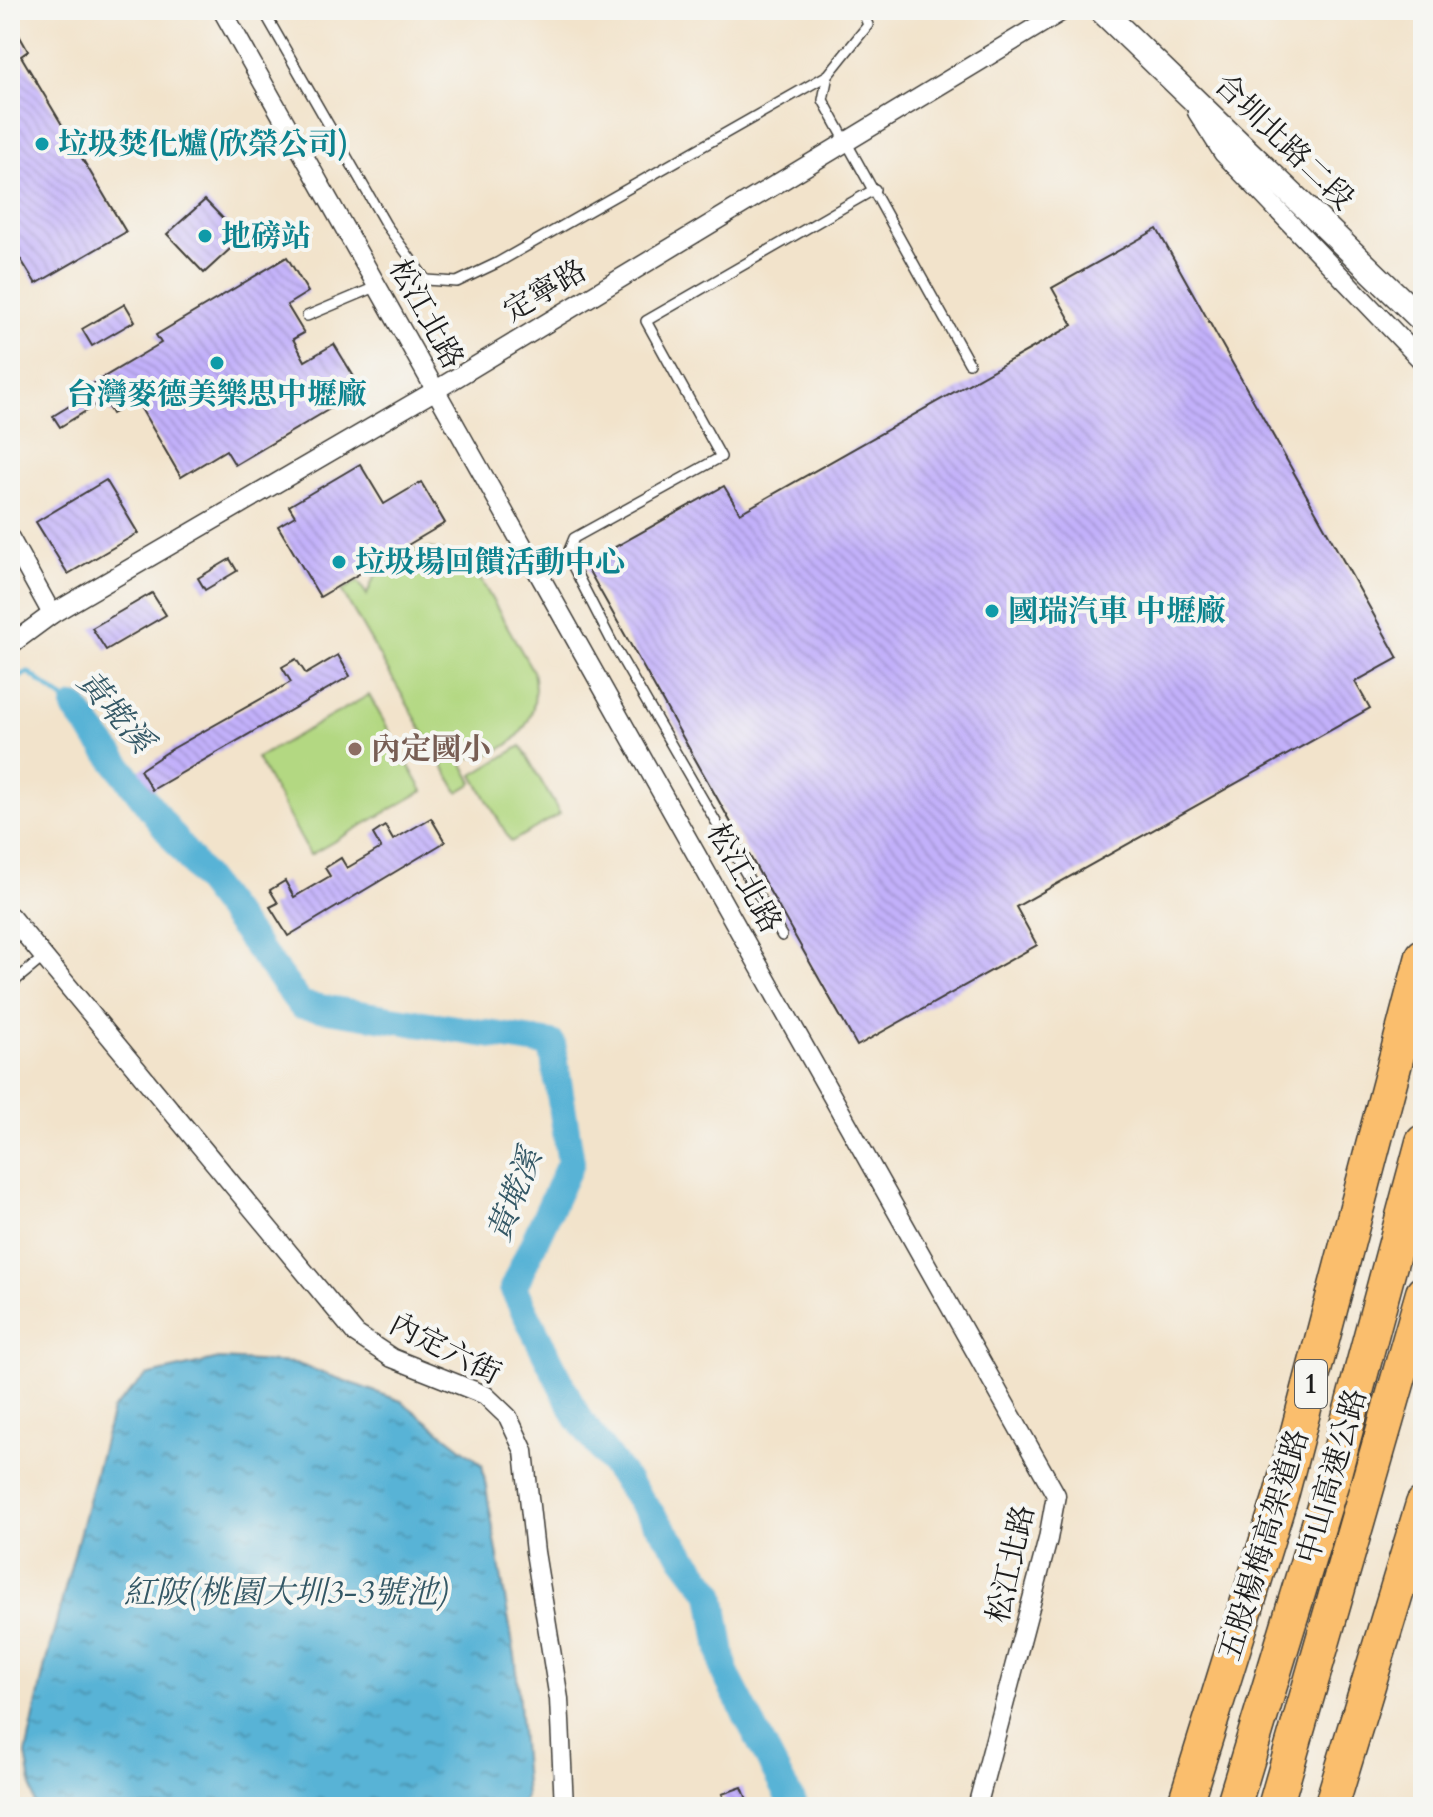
<svg xmlns="http://www.w3.org/2000/svg" width="1433" height="1817" viewBox="0 0 1433 1817" font-family="Cardo,'Noto Serif TC',serif">
<style>
.park{fill:#b3d882;stroke:#687a4f;stroke-width:2}
.water{fill:url(#water-ripples);stroke:#3a6879;stroke-width:2}
.lines{fill:none;stroke-linecap:round;stroke-linejoin:round}
.stream{stroke:#59b3d6;stroke-width:5}
.river{stroke:#59b3d6;stroke-width:28}
.building{fill:url(#building-back-hatch)}
.service-casing{stroke:#3c3a36;stroke-width:12}
.minor-casing{stroke:#3c3a36;stroke-width:21}
.tertiary-casing{stroke:#3c3a36;stroke-width:27}
.motorway-casing{stroke:#3c3a36;stroke-width:37}
.service{stroke:#fff;stroke-width:9}
.minor{stroke:#fff;stroke-width:18}
.tertiary{stroke:#fff;stroke-width:24}
.motorway{stroke:#fabe6d;stroke-width:34}
.culture-dot{fill:#0f9aa8;stroke:#f6f6f2;stroke-width:3}
.education-dot{fill:#8d6e63;stroke:#f6f6f2;stroke-width:3}
.labels{text-anchor:middle;dominant-baseline:central;stroke-width:8;stroke-linejoin:round;paint-order:stroke}
.shield{fill:#f6f6f2;stroke:#5d5d5c;stroke-width:2}
.shield-label{font-size:28px;font-weight:bold;fill:#1c1c1c}
.street-label{font-size:30px;fill:#1c1c1c;stroke:#f6f6f2}
.culture-label{font-size:30px;font-weight:bold;fill:#0d838f;stroke:#f6f6f2;text-anchor:start}
.education-label{font-size:30px;font-weight:bold;fill:#785e54;stroke:#f6f6f2;text-anchor:start}
.water-label{font-size:32px;font-style:italic;fill:#345866;stroke:#f6f6f2}
</style>
<defs>
<pattern id="water-ripples" width="26" height="14" patternUnits="userSpaceOnUse" patternTransform="scale(2)"><rect width="26" height="14" fill="#59b3d6"/><path d="M2 4q2-2 4 0t4 0M15 11q2-2 4 0t4 0" fill="none" stroke="#4991ad"/></pattern>
<pattern id="building-back-hatch" width="6" height="6" patternUnits="userSpaceOnUse" patternTransform="scale(2)"><rect width="6" height="6" fill="#c2b0fa"/><path d="M-1 5l2 2M0 0l6 6M5-1l2 2" fill="none" stroke="#a697d6"/></pattern>
</defs>
<rect width="100%" height="100%" fill="#f6f6f2"/>
<filter id="ink" filterUnits="userSpaceOnUse"><feTurbulence type="fractalNoise" baseFrequency=".0125" numOctaves="2"/><feDisplacementMap in="SourceGraphic" scale="16" xChannelSelector="R" yChannelSelector="G"/><feConvolveMatrix kernelMatrix="1 2 1 2 8 2 1 2 1" color-interpolation-filters="sRGB"/></filter>
<filter id="wash" filterUnits="userSpaceOnUse"><feTurbulence type="fractalNoise" baseFrequency=".006" numOctaves="4" result="noise"/><feDisplacementMap in="SourceGraphic" scale="32" xChannelSelector="R" yChannelSelector="G"/><feGaussianBlur stdDeviation="1.8" result="paint"/><feColorMatrix in="noise" values="0 0 0 0 0 0 0 0 0 0 0 0 0 0 0 0 0 1.4 0 .05"/><feComposite in="paint" operator="in"/></filter>
<g filter="url(#wash)">
<rect width="100%" height="100%" fill="#f2e3cb"/>
<g class="park">
<path d="M 428,548 L 453,554 L 479,577 L 533,671 C 543,722 511,759 460,758 L 473,783 L 458,792 L 342,591 L 358,581 L 367,595 C 376,564 396,552 428,548 Z"/>
<path d="M 369,695 L 423,791 L 310,855 L 257,758 Z"/>
<path d="M 521,746 L 560,814 L 511,842 L 473,775 Z"/>
</g>
<path class="water" d="M 219,1359 L 295,1363 L 401,1401 L 482,1464 L 516,1662 L 526,1797 L 520,1807 L 35,1807 L 26,1754 L 45,1665 L 112,1410 L 146,1376 Z"/>
<g class="lines">
<path class="stream" d="M 10,683 L 28,672 L 75,708"/>
<path class="river" d="M 75,708 L 301,1005 L 552,1044 L 571,1162 L 513,1288 L 578,1418 L 712,1594 L 725,1673 L 794,1807"/>
</g>
<g id="blocks">
<g class="building">
<path d="M 10,19 L 28,51 L 21,56 L 126,232 L 36,284 L 10,242 Z"/>
<path d="M 205,200 L 242,238 L 204,273 L 167,234 Z"/>
<path d="M 1157,229 L 1398,658 L 1355,682 L 1370,708 L 1016,907 L 1037,945 L 857,1046 L 585,564 L 724,486 L 740,513 L 1073,325 L 1052,288 Z"/>
<path d="M 287,257 L 308,292 L 287,305 L 304,333 L 293,339 L 305,361 L 334,344 L 359,385 L 330,402 L 333,407 L 235,465 L 226,450 L 181,477 L 136,400 L 112,414 L 104,400 L 60,427 L 53,416 L 97,389 L 94,383 L 161,343 L 156,335 Z"/>
<path d="M 125,304 L 135,321 L 92,346 L 82,329 Z"/>
<path d="M 360,464 L 384,504 L 421,482 L 445,523 L 320,597 L 278,526 L 295,516 L 289,506 Z"/>
<path d="M 106,480 L 138,533 L 68,574 L 36,522 Z"/>
<path d="M 230,559 L 237,571 L 205,590 L 198,578 Z"/>
<path d="M 152,593 L 166,615 L 106,650 L 92,628 Z"/>
<path d="M 338,655 L 350,676 L 152,790 L 140,770 L 172,749 L 291,682 L 282,667 L 296,659 L 306,674 Z"/>
<path d="M 431,818 L 445,842 L 288,936 L 270,907 L 278,903 L 270,890 L 285,881 L 294,897 L 330,876 L 325,868 L 341,858 L 347,868 L 381,848 L 373,834 L 385,826 L 393,840 Z"/>
<path d="M 742,1787 L 750,1807 L 728,1807 L 722,1794 Z"/>
</g>
</g>
</g>
<g filter="url(#ink)">
<use href="#blocks" fill-opacity="0" stroke="#3c3a36" stroke-width="2"/>
<g class="lines">
<g class="service-casing">
<g id="service">
<path d="M 263,10 L 386,225 L 426,280 L 457,282 L 497,263 L 828,75"/>
<path d="M 862,10 L 868,25 L 828,75 L 823,100 L 969,363"/>
<path d="M 307,316 L 378,286"/>
<path d="M 782,936 L 613,644 L 567,555 L 574,538 L 721,457 L 646,321 L 875,189"/>
<path d="M 10,985 L 44,957"/>
</g>
</g>
<g class="minor-casing">
<g id="minor">
<path d="M 222,10 L 1056,1495 L 1048,1539 L 977,1807"/>
<path d="M 1197,112 L 1223,153 L 1423,362"/>
<path d="M 10,538 L 52,614"/>
<path d="M 10,645 L 52,614 L 436,390 L 1064,10"/>
<path d="M 10,916 L 356,1334 L 392,1358 L 485,1395 L 508,1417 L 524,1451 L 535,1552 L 559,1699 L 564,1807"/>
</g>
</g>
<g class="tertiary-casing">
<path id="tertiary" d="M 1101,10 L 1423,321"/>
</g>
<g class="motorway-casing">
<g id="motorway">
<path d="M 1184,1807 L 1282,1492 L 1423,956"/>
<path d="M 1233,1807 L 1332,1481 L 1423,1142"/>
<path d="M 1275,1807 L 1423,1293"/>
<path d="M 1331,1807 L 1423,1504"/>
</g>
</g>
<use href="#service" class="service"/>
<use href="#minor" class="minor"/>
<use href="#tertiary" class="tertiary"/>
<use href="#motorway" class="motorway"/>
</g>
</g>
<g class="culture-dot">
<circle cx="42" cy="144" r="8"/>
<circle cx="205" cy="236" r="8"/>
<circle cx="217" cy="363" r="8"/>
<circle cx="339" cy="562" r="8"/>
<circle cx="992" cy="611" r="8"/>
</g>
<circle class="education-dot" cx="355" cy="749" r="8"/>
<g class="labels">
<rect class="shield" x="1295" y="1360" width="32" height="48" rx="6"/>
<g class="shield-label">
<text x="1311" y="1384">1</text>
</g>
<g class="street-label">
<text transform="translate(1284 142) rotate(44)">合圳北路二段</text>
<text transform="translate(545 291) rotate(-31)">定寧路</text>
<text transform="translate(426 314) rotate(61)">松江北路</text>
<text transform="translate(744 878) rotate(61)">松江北路</text>
<text transform="translate(445 1349) rotate(27)">內定六街</text>
<text transform="translate(1332 1476) rotate(-74)">中山高速公路</text>
<text transform="translate(1264 1545) rotate(-73)">五股楊梅高架道路</text>
<text transform="translate(1011 1564) rotate(-77)">松江北路</text>
</g>
<g class="culture-label">
<text x="58" y="144">垃圾焚化爐(欣榮公司)</text>
<text x="221" y="236">地磅站</text>
<text x="217" y="394" text-anchor="middle">台灣麥德美樂思中壢廠</text>
<text x="355" y="562">垃圾場回饋活動中心</text>
<text x="1008" y="611">國瑞汽車 中壢廠</text>
</g>
<g class="education-label">
<text x="371" y="749">內定國小</text>
</g>
<g class="water-label">
<text transform="translate(115 712) rotate(49)">黃墘溪</text>
<text transform="translate(515 1195) rotate(-69)">黃墘溪</text>
<text x="286" y="1593">紅陂(桃園大圳3-3號池)</text>
</g>
</g>
<rect width="1433" height="1817" fill="none" stroke="#f6f6f2" stroke-width="40"/>
</svg>
